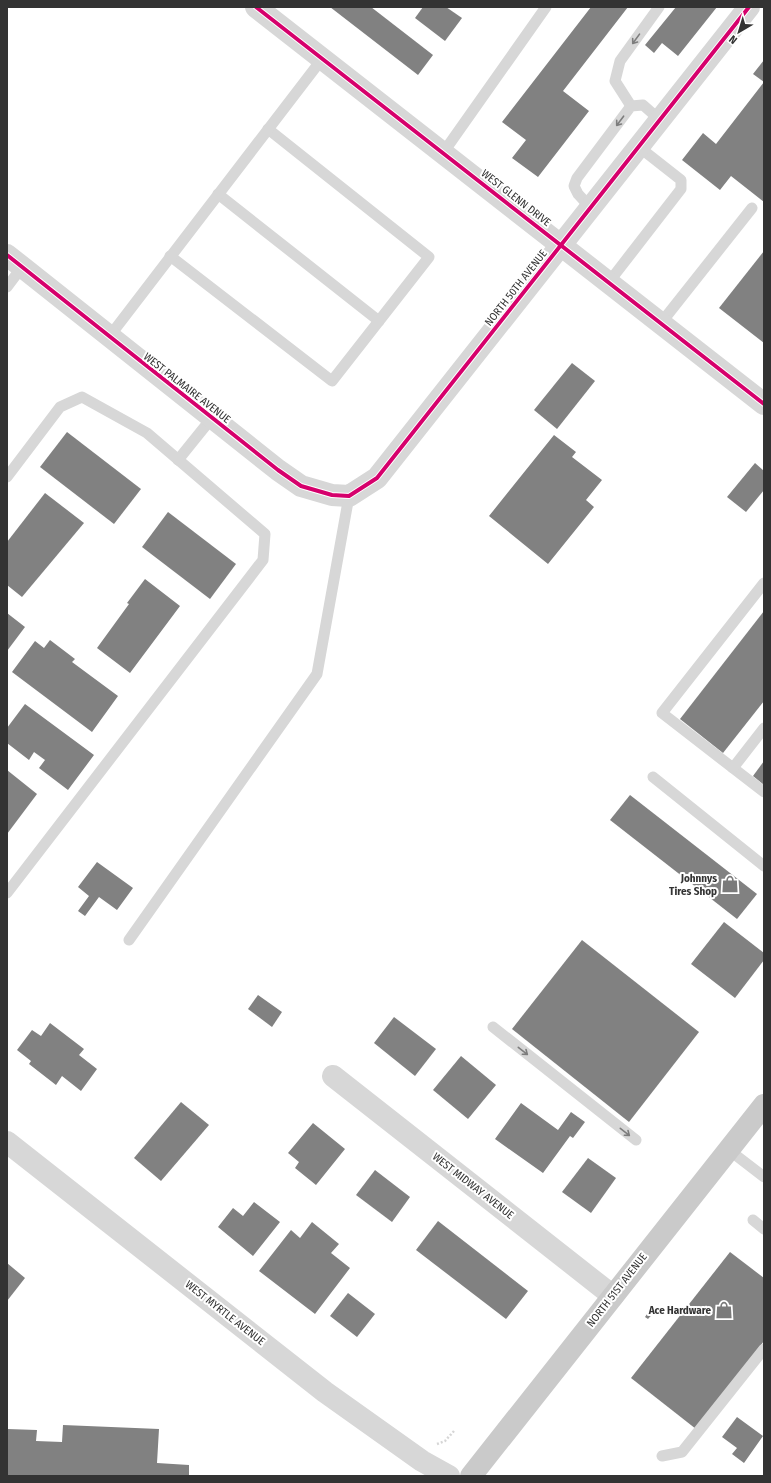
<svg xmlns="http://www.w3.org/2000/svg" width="771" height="1483" viewBox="0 0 771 1483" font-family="'Fira Sans Condensed',sans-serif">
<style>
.building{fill:#818181}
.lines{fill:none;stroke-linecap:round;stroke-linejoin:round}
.path{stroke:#d6d6d6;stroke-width:2.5;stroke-dasharray:2 2;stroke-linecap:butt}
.service{stroke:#d7d7d7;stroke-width:11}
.minor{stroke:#d7d7d7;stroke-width:22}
.tertiary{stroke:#d7d7d7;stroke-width:22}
.primary{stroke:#cacaca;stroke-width:22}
.cycleway-casing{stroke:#fff;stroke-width:6}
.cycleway{stroke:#d6006c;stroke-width:4}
.oneway{stroke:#7d7d7d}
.labels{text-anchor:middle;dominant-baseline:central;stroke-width:4;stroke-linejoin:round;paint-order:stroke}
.street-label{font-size:11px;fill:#333;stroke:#fff}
.poi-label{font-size:11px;font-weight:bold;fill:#333;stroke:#fff;text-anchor:end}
</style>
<rect width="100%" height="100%" fill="#fff"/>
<g class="building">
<path d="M 330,7 L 371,7 L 433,55 L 418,75 Z"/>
<path d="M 423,7 L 446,7 L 462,18 L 445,41 L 415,18 Z"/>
<path d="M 591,7 L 628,7 L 563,91 L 589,111 L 538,177 L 512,158 L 526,140 L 502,122 Z"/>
<path d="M 676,7 L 717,7 L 678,56 L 662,43 L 654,53 L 645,45 Z"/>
<path d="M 764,60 L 764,82 L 753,74 Z"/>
<path d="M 764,82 L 764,202 L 731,176 L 720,190 L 682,160 L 703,133 L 716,144 Z"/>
<path d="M 764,251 L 764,343 L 719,308 Z"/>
<path d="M 572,363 L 595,381 L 557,429 L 534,410 Z"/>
<path d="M 67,432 L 141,489 L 114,524 L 40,467 Z"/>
<path d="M 554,435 L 576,452 L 572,457 L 602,480 L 586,500 L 594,507 L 548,564 L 489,516 Z"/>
<path d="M 755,463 L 764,471 L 764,490 L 746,512 L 727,497 Z"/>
<path d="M 45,493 L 84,523 L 22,597 L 7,585 L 7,542 Z"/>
<path d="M 168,512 L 236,564 L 210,599 L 142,547 Z"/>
<path d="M 145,579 L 180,606 L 130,673 L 97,648 L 129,604 L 127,603 Z"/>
<path d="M 764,611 L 764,701 L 723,753 L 680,719 Z"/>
<path d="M 7,613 L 25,627 L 7,651 Z"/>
<path d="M 50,640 L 75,659 L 72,662 L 118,696 L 92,732 L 12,672 L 35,641 L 44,648 Z"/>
<path d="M 25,704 L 94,755 L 68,790 L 39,768 L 45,760 L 34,752 L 29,760 L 7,743 L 7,728 Z"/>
<path d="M 764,761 L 764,785 L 753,776 Z"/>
<path d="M 7,770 L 37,794 L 7,834 Z"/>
<path d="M 630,795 L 757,894 L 737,919 L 610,820 Z"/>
<path d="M 97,862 L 133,888 L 117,910 L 99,897 L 85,916 L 78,911 L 89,896 L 78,887 Z"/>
<path d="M 724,922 L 764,953 L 764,960 L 735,998 L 691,964 Z"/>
<path d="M 582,940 L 699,1032 L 629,1122 L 512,1029 Z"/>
<path d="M 258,995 L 282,1012 L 272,1027 L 248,1009 Z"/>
<path d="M 394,1017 L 436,1049 L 415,1076 L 374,1043 Z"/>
<path d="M 50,1023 L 84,1049 L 79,1055 L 97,1069 L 81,1091 L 62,1076 L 56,1085 L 29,1064 L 31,1061 L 17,1050 L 32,1030 L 41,1036 Z"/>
<path d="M 461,1056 L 496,1085 L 468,1119 L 433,1090 Z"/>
<path d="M 181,1102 L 209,1125 L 161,1181 L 134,1158 Z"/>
<path d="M 521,1103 L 558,1130 L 571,1112 L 585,1122 L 573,1138 L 570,1136 L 543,1173 L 495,1139 Z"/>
<path d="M 313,1123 L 345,1149 L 316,1185 L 295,1168 L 299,1162 L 288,1153 Z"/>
<path d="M 588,1158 L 616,1178 L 591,1213 L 562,1192 Z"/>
<path d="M 375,1170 L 410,1197 L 392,1222 L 356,1195 Z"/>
<path d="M 254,1202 L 280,1222 L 253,1256 L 218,1227 L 233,1208 L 243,1216 Z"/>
<path d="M 438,1221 L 528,1291 L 506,1319 L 416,1250 Z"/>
<path d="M 312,1222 L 339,1244 L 331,1253 L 350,1268 L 315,1314 L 259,1271 L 291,1230 L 300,1238 Z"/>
<path d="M 730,1252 L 764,1278 L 764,1341 L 696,1429 L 631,1378 Z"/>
<path d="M 7,1263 L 25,1278 L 7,1301 Z"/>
<path d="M 348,1293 L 375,1314 L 357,1337 L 330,1316 Z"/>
<path d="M 652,1307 L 656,1310 L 648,1319 L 645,1317 Z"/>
<path d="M 737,1417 L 763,1436 L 744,1463 L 732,1454 L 737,1448 L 722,1437 Z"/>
<path d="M 63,1425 L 159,1429 L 157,1463 L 189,1465 L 189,1476 L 7,1476 L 7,1429 L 37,1430 L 36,1441 L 62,1442 Z"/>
</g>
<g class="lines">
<path class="path" d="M 437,1444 L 445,1441 L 454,1431"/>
<g class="service">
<path d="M 631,106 L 615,81 L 620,61 L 659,7"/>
<path d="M 443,153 L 546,7"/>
<path d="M 218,194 L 379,321"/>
<path d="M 591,208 L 578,194 L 574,186 L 577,178 L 631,106 L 643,105 L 660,120"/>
<path d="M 170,256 L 332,381 L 429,257 L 268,129"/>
<path d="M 609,282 L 681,189 L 681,180 L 639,147"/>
<path d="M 7,287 L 22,267"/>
<path d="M 661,323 L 752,208"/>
<path d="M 109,337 L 322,59"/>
<path d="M 178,460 L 211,419"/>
<path d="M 7,477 L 60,407 L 82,397 L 147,433 L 265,534 L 263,560 L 7,893"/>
<path d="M 764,583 L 662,713 L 764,792"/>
<path d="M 733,768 L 764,728"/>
<path d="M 653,777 L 764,866"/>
<path d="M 129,940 L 317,674 L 349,496"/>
<path d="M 493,1027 L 636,1140"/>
<path d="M 729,1150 L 764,1177"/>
<path d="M 753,1220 L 764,1229"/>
<path d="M 662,1456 L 682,1452 L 764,1349"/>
</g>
<g class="minor">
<path d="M 256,7 L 764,404"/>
<path d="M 7,255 L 278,470 L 301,486 L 332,495 L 349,496 L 377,478 L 749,7"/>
<path d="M 333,1076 L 613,1296"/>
</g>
<path class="tertiary" d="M 7,1142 L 325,1392 L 422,1461 L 449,1476"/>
<path class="primary" d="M 471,1476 L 764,1105"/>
<g class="cycleway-casing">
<g id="cycleway">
<path d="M 256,7 L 764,404"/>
<path d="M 7,255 L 278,470 L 301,486 L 332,495 L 349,496 L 377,478 L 749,7"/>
</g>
</g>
<use href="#cycleway" class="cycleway"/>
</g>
<defs><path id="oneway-shaft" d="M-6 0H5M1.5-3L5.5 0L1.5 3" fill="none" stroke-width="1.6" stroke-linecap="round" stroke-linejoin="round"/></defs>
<g class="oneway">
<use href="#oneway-shaft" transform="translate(636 39) rotate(126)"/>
<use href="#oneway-shaft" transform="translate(620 121) rotate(127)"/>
<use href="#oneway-shaft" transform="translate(523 1051) rotate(38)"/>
<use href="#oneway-shaft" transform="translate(625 1132) rotate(38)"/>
</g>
<defs>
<g id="shop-bare" transform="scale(1.38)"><path d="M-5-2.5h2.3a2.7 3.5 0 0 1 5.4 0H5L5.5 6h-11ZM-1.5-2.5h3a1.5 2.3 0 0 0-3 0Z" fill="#7a7a7a" stroke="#fff" stroke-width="2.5" paint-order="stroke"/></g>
</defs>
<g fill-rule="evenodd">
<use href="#shop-bare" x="730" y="884"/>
<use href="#shop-bare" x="724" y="1310"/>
</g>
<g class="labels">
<g class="street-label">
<text transform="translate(516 198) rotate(38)">WEST GLENN DRIVE</text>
<text transform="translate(516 288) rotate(-52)">NORTH 50TH AVENUE</text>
<text transform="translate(187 388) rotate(38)">WEST PALMAIRE AVENUE</text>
<text transform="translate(473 1186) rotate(38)">WEST MIDWAY AVENUE</text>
<text transform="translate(617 1290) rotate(-52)">NORTH 51ST AVENUE</text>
<text transform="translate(225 1313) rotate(38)">WEST MYRTLE AVENUE</text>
</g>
<g class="poi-label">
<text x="717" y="878">Johnnys<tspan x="717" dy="13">Tires Shop</tspan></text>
<text x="711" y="1310">Ace Hardware</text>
</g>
</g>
<rect width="771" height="1483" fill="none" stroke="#333333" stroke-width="16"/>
<g transform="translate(739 32) rotate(218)" stroke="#ffffff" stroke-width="3" paint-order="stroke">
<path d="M0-3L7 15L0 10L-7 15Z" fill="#333333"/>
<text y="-6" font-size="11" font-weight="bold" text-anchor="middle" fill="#333333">N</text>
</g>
</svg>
